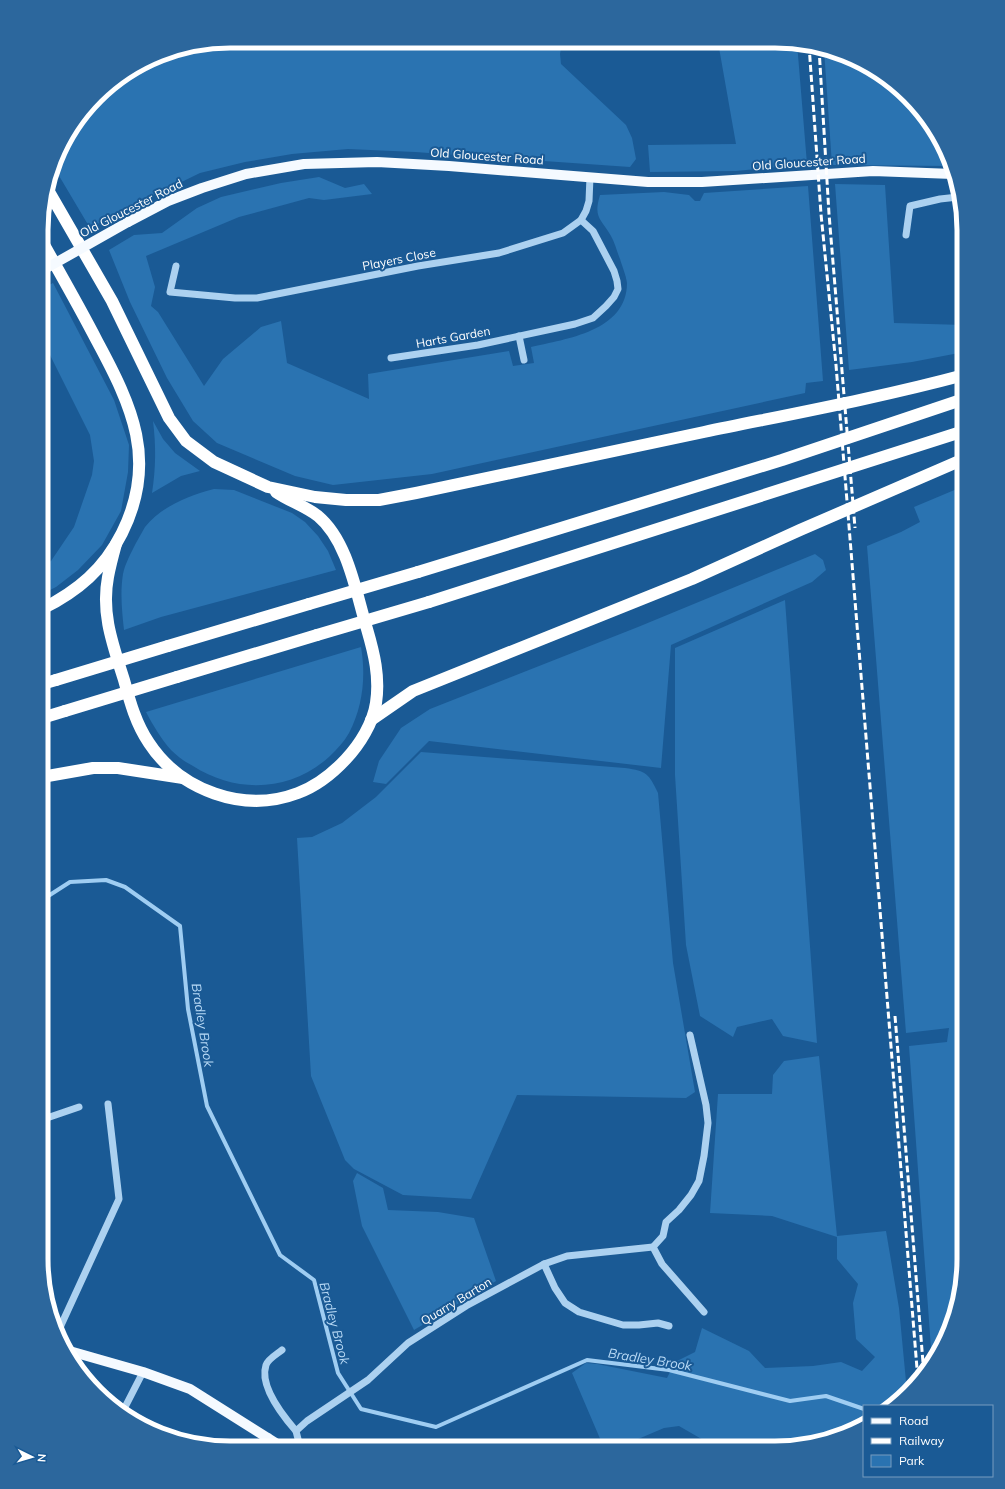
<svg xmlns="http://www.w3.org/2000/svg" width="1005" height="1489" viewBox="0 0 1005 1489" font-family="Mulish,sans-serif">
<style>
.green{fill:#2a73b1}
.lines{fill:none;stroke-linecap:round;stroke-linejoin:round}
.stream{stroke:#9fcdf2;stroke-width:4}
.minor{stroke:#acd1f0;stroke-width:7}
.major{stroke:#f5faff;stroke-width:10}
.highway{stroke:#fff;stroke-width:12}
.rail{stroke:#fff;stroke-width:3;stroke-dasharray:7 3;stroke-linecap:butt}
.major-bridge{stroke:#f5faff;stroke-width:10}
.highway-bridge{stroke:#fff;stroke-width:12}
.labels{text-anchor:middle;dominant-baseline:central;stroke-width:4;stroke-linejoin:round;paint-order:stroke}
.street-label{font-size:12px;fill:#fff;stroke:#1a5a95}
.water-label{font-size:13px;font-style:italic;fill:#b9daf6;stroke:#1a5a95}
.rim{fill:none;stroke:#fff;stroke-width:5}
</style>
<rect width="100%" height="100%" fill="#1a5a95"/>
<g class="green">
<path d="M 230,41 L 562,42 L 560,54 L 561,64 L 626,125 L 632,138 L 636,159 L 630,167 L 415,152 L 348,149 L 292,154 L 245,162 L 200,173 L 120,212 L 90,228 L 55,169 L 66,136 L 105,88 L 169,51 Z"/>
<path d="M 718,42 L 797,43 L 807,164 L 736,171 L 650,172 L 648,145 L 736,144 Z"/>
<path d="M 824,49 L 847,55 L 890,80 L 925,115 L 950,157 L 951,166 L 832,165 Z"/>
<path d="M 319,177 L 345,188 L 364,184 L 372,194 L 324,200 L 309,198 L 239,217 L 146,256 L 155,287 L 151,306 L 158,312 L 204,386 L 223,359 L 261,327 L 281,321 L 287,363 L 369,399 L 368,374 L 509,351 L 513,366 L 534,363 L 531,347 C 566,339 627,331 627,283 C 626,275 622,266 620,259 C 617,252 615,243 611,236 C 601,218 593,218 600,195 L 664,192 L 689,195 L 695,201 L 700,201 L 704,193 L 808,186 L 823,381 L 806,383 L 805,393 L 432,474 L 333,485 L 295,476 L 217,443 L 193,421 L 167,378 L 130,302 L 109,250 L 134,235 L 162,233 L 197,208 L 221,197 L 281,183 Z"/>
<path d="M 835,184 L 885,185 L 894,323 L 964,325 L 964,352 L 912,362 L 849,370 Z"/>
<path d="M 53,283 L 114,400 L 129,445 L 128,472 L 121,511 L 102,545 L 78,570 L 56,587 L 42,594 L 42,566 L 51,561 L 74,527 L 92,475 L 94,461 L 90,435 L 42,339 L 43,288 Z"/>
<path d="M 153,421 L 163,439 L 175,453 L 200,471 L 181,476 L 152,493 C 156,468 156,445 153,421 Z"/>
<path d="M 964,486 L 964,1272 L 954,1320 L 932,1362 L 909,1046 L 947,1042 L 949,1028 L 906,1033 L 867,546 L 901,532 L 920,522 L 914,507 Z"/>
<path d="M 214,489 L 234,490 L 292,513 L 305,522 L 318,536 L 328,551 L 336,570 L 161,617 L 124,630 C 122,611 120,593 123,574 C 125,564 131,553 136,543 C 139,538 142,532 145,527 C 162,506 188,496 214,489 Z"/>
<path d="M 815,554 L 823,560 L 826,570 L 812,582 L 671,645 L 661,768 L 429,741 L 386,784 L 373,782 L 379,761 L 401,728 L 430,709 L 638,627 Z"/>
<path d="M 785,600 L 817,1043 L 783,1036 L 772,1019 L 737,1027 L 733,1037 L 700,1016 L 686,945 L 675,775 L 675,648 Z"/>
<path d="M 361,647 C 366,676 363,706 349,733 C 344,742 337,749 330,756 C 291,792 237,794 193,766 C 185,762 177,756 171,750 C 161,739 153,725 146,712 Z"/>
<path d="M 421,752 L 625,768 C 647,771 649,774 658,793 L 673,963 L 695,1092 L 686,1098 L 517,1095 L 471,1199 L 403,1195 L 354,1169 L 345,1160 L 311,1076 L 297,838 L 312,837 L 342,823 L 376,797 Z"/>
<path d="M 819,1056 L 837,1236 L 886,1231 L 899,1308 L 907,1392 L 893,1406 L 864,1406 L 864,1424 L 848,1434 L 775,1448 L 708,1448 L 705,1441 L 679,1426 L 664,1428 L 617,1448 L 604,1448 L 572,1373 L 586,1363 L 597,1364 L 667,1378 L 675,1362 L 695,1352 L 702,1328 L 749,1351 L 765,1368 L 813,1366 L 841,1362 L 862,1371 L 875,1357 L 856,1339 L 853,1303 L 858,1284 L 837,1259 L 837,1237 L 772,1216 L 710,1213 L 718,1094 L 772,1094 L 773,1075 L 784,1061 Z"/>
<path d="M 357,1173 L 383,1188 L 388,1210 L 438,1212 L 474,1218 L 496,1281 L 414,1330 L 362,1226 L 353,1181 Z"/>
</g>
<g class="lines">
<path class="stream" d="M 42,900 L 70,882 L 106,880 L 125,887 L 180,926 L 188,1009 L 207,1106 L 280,1255 L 314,1280 L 338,1373 L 361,1409 L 436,1427 L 587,1360 L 669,1370 L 790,1401 L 826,1396 L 864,1409"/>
<g class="minor">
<path d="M 906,235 L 910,206 L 940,199 L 958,197"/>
<path d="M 176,266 L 170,292 L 235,298 L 257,298 L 418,266 L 499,253 L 563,233 L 581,220 L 586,211 L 589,201 L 590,177"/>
<path d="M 519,336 L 524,360"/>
<path d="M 391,358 L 478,345 L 575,324 L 593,318 L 606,306 L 614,297 L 618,289 L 617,281 L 614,271 L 593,231 L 581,220"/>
<path d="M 690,1035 L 706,1105 L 708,1123 L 704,1156 L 699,1181 L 691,1195 L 679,1210 L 666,1222 L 663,1236 L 653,1247 L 662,1264 L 704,1312"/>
<path d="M 41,1120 L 79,1107"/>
<path d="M 544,1264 L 555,1288 L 565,1303 L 579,1312 L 623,1325 L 639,1325 L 658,1323 L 669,1326"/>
<path d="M 57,1334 L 119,1199 L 108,1104"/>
<path d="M 282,1350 C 277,1354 268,1359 266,1365 C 259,1386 283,1416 296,1431"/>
<path d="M 122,1413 L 143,1372"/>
<path d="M 253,1447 L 269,1437"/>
<path d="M 300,1447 L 296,1431 L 307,1421 L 368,1380 L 408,1343 L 466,1306 L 544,1264 L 567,1256 L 653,1247"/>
</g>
<g class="major">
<path d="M 128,222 L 168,201 L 202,188 L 246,174 L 304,164 L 377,162 L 449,166 L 648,182 L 702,182 L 873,171 L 953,174"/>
<path d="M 66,1350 L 143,1372 L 190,1389 L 282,1447"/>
</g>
<g class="highway">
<path d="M 48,190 L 112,301 L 169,418 L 186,441 L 214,462 L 268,487 L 315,497 L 346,500 L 379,500 L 416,493 C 512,473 608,452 704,432 C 791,414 878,398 964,375"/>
<path d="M 116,544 C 113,555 110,566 108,577 C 101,614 113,645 124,680 C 130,702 136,724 149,743 C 180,790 243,814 298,793 C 317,786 333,773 346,759 C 360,744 373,723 376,703 C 380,677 374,653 367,629 C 356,593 348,541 318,516 C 305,506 289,501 276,492"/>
<path d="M 418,572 L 782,460 L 964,399"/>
<path d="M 429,602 L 964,431"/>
<path d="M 42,609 C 78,591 104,569 122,533 C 158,461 132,406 97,341 C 80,308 61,275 43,243"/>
<path d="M 168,646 L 309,604"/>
<path d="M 177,677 L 317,635"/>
<path d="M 42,684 L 56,680"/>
<path d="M 42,718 L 65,711"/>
<path d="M 371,720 L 413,691 L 692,579 L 800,530 L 964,459"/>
<path d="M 42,777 L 93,768 L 118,768 L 183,778"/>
</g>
<g class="rail">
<path d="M 809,45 L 821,214 L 836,365 L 918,1381"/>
<path d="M 819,48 L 829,214 L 855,528"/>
<path d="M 895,1016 L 924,1375"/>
</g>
<path class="major-bridge" d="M 43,270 L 128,222"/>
<g class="highway-bridge">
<path d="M 309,604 L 418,572"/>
<path d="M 317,635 L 429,602"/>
<path d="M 56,680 L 168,646"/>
<path d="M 65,711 L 177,677"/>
</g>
</g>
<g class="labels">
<g class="street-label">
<text transform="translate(487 156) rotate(4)">Old Gloucester Road</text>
<text transform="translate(809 162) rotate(-4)">Old Gloucester Road</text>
<text transform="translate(131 208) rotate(-27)">Old Gloucester Road</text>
<text transform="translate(399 259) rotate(-11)">Players Close</text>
<text transform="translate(453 337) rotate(-10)">Harts Garden</text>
<text transform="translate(456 1301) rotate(-31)">Quarry Barton</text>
</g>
<g class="water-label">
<text transform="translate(203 1025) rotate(81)">Bradley Brook</text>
<text transform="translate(335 1323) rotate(75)">Bradley Brook</text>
<text transform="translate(650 1359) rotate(9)">Bradley Brook</text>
</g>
</g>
<path d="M0 0H1005V1489H0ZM230 48H775A182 182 0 0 1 957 230V1259A182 182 0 0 1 775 1441H230A182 182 0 0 1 48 1259V230A182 182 0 0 1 230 48Z" fill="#2c679d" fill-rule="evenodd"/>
<path class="rim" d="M230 48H775A182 182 0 0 1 957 230V1259A182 182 0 0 1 775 1441H230A182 182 0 0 1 48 1259V230A182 182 0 0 1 230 48Z"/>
<rect x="863" y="1405" width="130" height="72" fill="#1a5a95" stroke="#769cbf"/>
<rect x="871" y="1418" width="20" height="6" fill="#f5faff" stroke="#769cbf"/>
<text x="899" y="1425" font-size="12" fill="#ffffff">Road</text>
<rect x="871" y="1438" width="20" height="6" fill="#ffffff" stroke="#769cbf"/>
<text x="899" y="1445" font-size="12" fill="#ffffff">Railway</text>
<rect x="871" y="1455" width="20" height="12" fill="#2a73b1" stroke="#769cbf"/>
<text x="899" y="1465" font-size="12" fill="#ffffff">Park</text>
<g transform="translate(32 1457) rotate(95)" stroke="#1a5a95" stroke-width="3" paint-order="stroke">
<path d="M0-3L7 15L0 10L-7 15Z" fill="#ffffff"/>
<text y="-6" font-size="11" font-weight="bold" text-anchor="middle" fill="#ffffff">N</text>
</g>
</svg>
